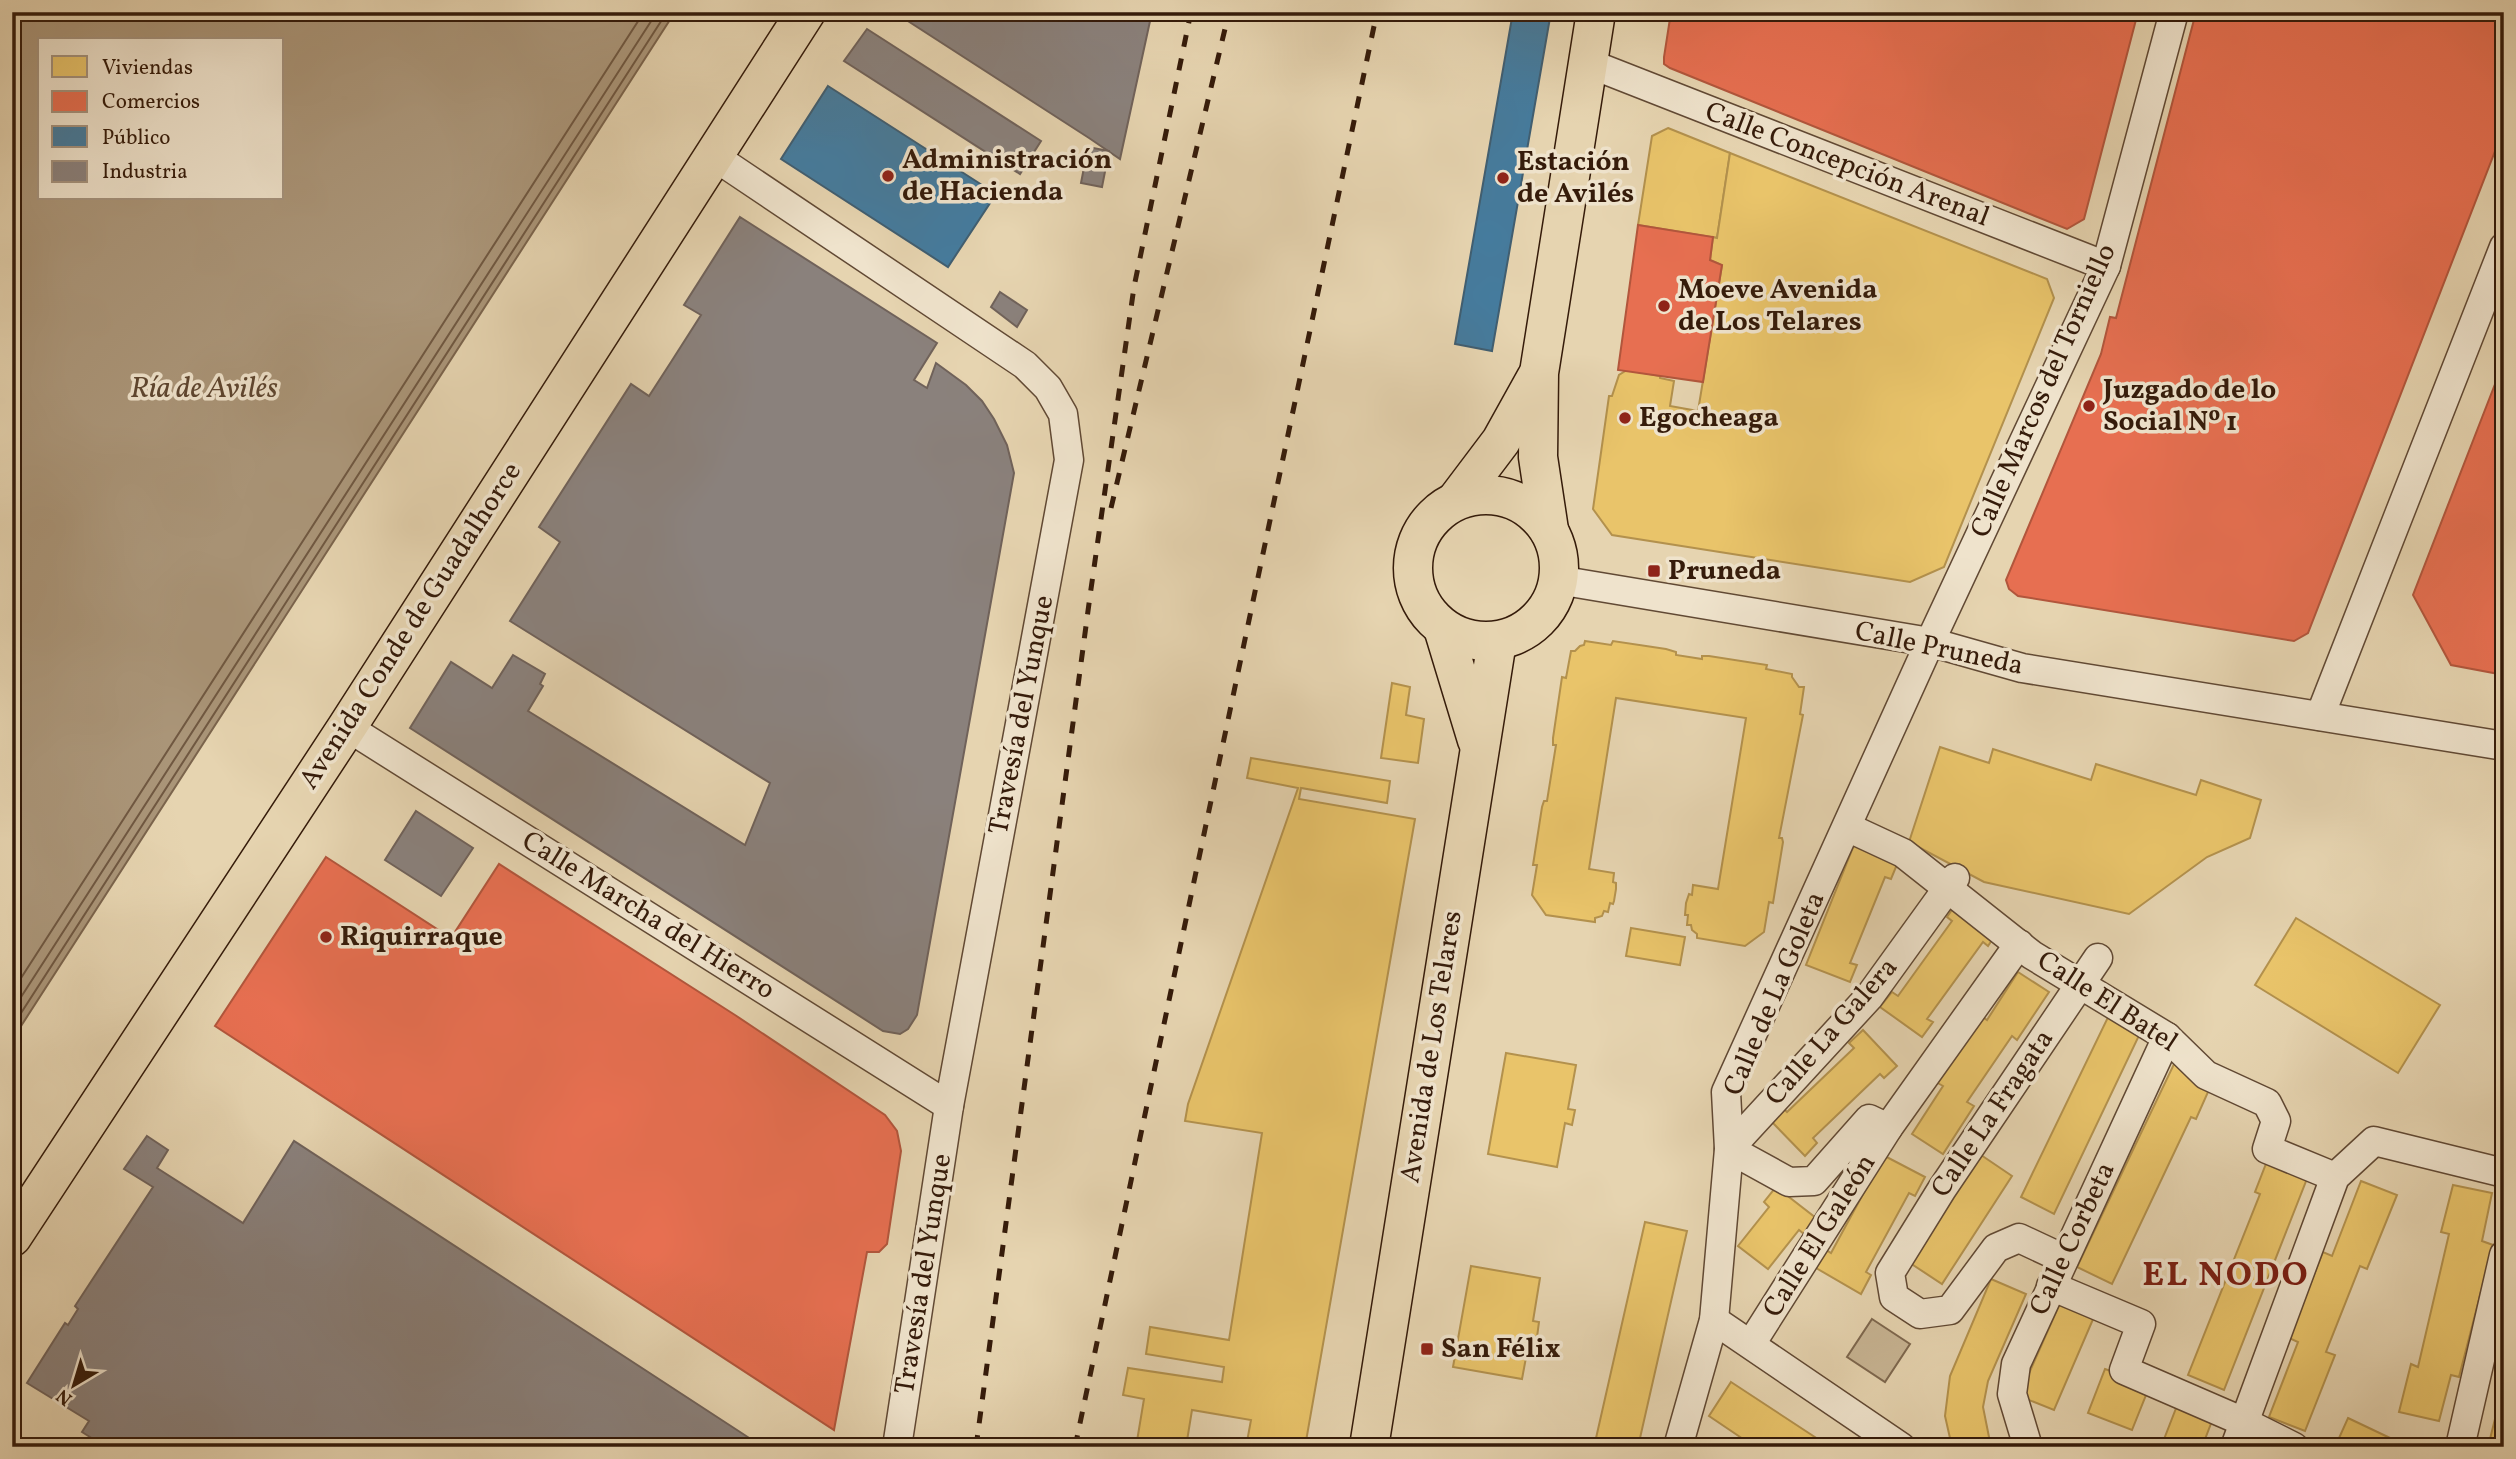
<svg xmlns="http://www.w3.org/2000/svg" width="2516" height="1459" viewBox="0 0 2516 1459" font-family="Vollkorn,serif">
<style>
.green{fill:#c8b594;stroke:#7e684f;stroke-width:2}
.water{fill:#aa9578;stroke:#7b644c;stroke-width:2;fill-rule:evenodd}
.homes{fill:#e9c46a;stroke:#b3914d;stroke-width:2}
.shops{fill:#e76f51;stroke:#b2563c;stroke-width:2}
.public{fill:#457b9d;stroke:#405e71;stroke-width:2}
.industry{fill:#8a817c;stroke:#70625a;stroke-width:2}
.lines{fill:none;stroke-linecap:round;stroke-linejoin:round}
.shore{stroke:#705841;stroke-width:2}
.street-casing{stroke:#614934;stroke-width:31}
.primary-casing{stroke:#351b0a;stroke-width:41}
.highway-casing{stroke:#351b0a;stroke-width:41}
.street{stroke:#efe3cc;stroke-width:28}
.primary{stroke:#e6d4b0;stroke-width:38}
.highway{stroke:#e6d4b0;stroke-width:38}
.rail{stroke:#351b0a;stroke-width:5;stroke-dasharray:12 12;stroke-linecap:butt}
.poi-dot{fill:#8f2418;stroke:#efe3cc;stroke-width:2.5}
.labels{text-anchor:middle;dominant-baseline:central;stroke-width:7;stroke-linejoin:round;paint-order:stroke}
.poi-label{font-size:28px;font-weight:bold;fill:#351b0a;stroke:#efe3cc;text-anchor:start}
.street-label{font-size:28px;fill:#351b0a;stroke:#efe3cc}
.water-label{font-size:30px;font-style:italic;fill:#5e4630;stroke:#efe3cc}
.district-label{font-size:35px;font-weight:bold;letter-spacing:2px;fill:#7a1f14;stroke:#efe3cc}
</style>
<rect width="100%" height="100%" fill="#e6d4b0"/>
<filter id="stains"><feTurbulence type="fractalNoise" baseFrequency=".00286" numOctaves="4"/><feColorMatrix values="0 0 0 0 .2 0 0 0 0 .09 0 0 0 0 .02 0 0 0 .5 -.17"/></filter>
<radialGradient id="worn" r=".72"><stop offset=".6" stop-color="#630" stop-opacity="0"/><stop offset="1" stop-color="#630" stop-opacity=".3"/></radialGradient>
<path class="green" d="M 1872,1319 L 1910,1344 L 1885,1382 L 1847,1357 Z"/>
<path class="water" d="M 12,12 L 675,12 L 12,1040 ZM 40,40 L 282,40 L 282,198 L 40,198 Z"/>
<g class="homes">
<path d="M 1668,128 L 1730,153 L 1717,238 L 1638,225 L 1652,136 Z"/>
<path d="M 1730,153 L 2047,279 L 2054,298 L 1944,567 L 1910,582 L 1612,535 L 1593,509 L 1609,396 L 1612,396 L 1619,375 L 1627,370 L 1660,376 L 1660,378 L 1674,381 L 1670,406 L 1698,411 L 1722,265 L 1710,260 L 1713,237 L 1717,238 Z"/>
<path d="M 1585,641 L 1611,645 L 1613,641 L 1666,649 L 1676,652 L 1676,655 L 1702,659 L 1702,656 L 1709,656 L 1767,665 L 1766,669 L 1792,674 L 1792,677 L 1799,687 L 1804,687 L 1800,714 L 1803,715 L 1779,838 L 1782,838 L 1783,842 L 1773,903 L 1769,902 L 1764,932 L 1745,946 L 1697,938 L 1697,934 L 1692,930 L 1691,925 L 1687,925 L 1688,915 L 1685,915 L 1686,903 L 1689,894 L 1692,895 L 1693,885 L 1718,889 L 1746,718 L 1616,698 L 1589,869 L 1614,873 L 1613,882 L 1616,883 L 1616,889 L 1614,901 L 1613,904 L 1610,903 L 1608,912 L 1604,911 L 1602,916 L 1595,918 L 1595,922 L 1546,915 L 1532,895 L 1537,865 L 1533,865 L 1542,807 L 1544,801 L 1547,801 L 1556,745 L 1553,745 L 1553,738 L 1562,677 L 1566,678 L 1571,651 L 1575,651 L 1580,646 L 1584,645 Z"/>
<path d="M 1392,683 L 1410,687 L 1406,715 L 1424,719 L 1418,763 L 1381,758 Z"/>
<path d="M 1940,747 L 1989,763 L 1993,749 L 2091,780 L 2096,764 L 2196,795 L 2201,780 L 2261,800 L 2250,838 L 2207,857 L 2129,914 L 1984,882 L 1909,842 Z"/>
<path d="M 1251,758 L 1390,781 L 1387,803 L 1301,788 L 1299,799 L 1415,819 L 1305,1447 L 1246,1447 L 1251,1420 L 1192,1410 L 1186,1447 L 1136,1447 L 1144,1399 L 1123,1395 L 1128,1368 L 1222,1382 L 1224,1367 L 1146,1354 L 1150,1327 L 1229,1340 L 1262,1133 L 1185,1121 L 1188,1104 L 1298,788 L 1247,778 Z"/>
<path d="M 1854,845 L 1898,862 L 1891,879 L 1885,877 L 1850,963 L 1857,965 L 1850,982 L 1806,965 Z"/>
<path d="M 1958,901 L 1998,931 L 1988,946 L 1983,942 L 1927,1019 L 1933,1022 L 1922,1037 L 1880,1007 L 1892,992 L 1898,996 L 1952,921 L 1947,917 Z"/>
<path d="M 2296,918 L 2440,1005 L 2398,1073 L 2255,985 Z"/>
<path d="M 1631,928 L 1685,937 L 1680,965 L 1626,956 Z"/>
<path d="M 2018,972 L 2049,992 L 2017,1040 L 2012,1036 L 1967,1102 L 1974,1106 L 1943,1154 L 1912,1134 L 1943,1086 L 1936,1082 L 1981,1016 L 1987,1020 Z"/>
<path d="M 2112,1009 L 2144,1025 L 2054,1214 L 2021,1197 Z"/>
<path d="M 1863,1030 L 1897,1066 L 1884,1078 L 1880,1074 L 1813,1138 L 1817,1143 L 1805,1156 L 1770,1120 L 1783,1108 L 1787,1112 L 1854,1048 L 1849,1043 Z"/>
<path d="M 1506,1053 L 1576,1065 L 1568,1109 L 1575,1110 L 1572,1125 L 1565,1123 L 1557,1167 L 1488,1154 Z"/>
<path d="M 2174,1064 L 2212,1083 L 2196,1119 L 2191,1117 L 2112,1284 L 2077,1267 Z"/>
<path d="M 1879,1153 L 1925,1177 L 1915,1196 L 1909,1193 L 1866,1272 L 1871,1275 L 1861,1294 L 1816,1268 L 1826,1250 L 1831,1253 L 1874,1174 Z"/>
<path d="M 1981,1155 L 2012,1176 L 1942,1284 L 1910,1263 Z"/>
<path d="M 2269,1156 L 2310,1171 L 2224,1390 L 2188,1375 L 2260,1194 L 2255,1192 Z"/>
<path d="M 2361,1181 L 2397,1195 L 2367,1269 L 2360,1266 L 2326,1352 L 2335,1355 L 2305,1431 L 2269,1417 L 2298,1342 L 2289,1338 L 2323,1252 L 2332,1256 Z"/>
<path d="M 2453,1185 L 2492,1193 L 2482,1241 L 2493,1245 L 2459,1377 L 2451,1375 L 2439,1421 L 2399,1412 L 2411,1364 L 2418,1367 L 2449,1234 L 2441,1232 Z"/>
<path d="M 1776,1187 L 1816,1218 L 1804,1234 L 1799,1230 L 1768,1269 L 1738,1246 L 1769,1207 L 1764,1202 Z"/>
<path d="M 1645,1222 L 1687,1231 L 1638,1447 L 1594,1447 Z"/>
<path d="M 1471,1266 L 1540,1278 L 1533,1321 L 1539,1322 L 1537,1337 L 1530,1336 L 1522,1379 L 1453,1367 Z"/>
<path d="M 1991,1279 L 2026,1294 L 1988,1381 L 1983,1407 L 1991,1447 L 1952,1447 L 1945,1416 L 1950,1376 Z"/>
<path d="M 2061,1301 L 2094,1317 L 2054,1410 L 2019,1396 Z"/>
<path d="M 2105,1369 L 2150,1385 L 2132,1430 L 2088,1413 Z"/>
<path d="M 1731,1382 L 1830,1447 L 1755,1447 L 1709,1416 Z"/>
<path d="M 2504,1383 L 2504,1447 L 2488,1447 Z"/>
<path d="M 2180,1398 L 2215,1413 L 2202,1447 L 2161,1447 Z"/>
<path d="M 2348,1418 L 2409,1447 L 2335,1447 Z"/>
</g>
<g class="shops">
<path d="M 1671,12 L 2138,12 L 2084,219 L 2067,229 L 1670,68 L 1664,64 L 1664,57 Z"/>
<path d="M 2196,12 L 2504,12 L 2504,128 L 2308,633 L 2294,641 L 2018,596 L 2009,589 L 2006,580 L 2101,354 L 2110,317 L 2116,318 Z"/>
<path d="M 1638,225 L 1713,237 L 1710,260 L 1722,265 L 1703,382 L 1618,370 Z"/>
<path d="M 2504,361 L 2504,675 L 2451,665 L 2413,595 Z"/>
<path d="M 326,857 L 451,938 L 499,864 L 735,1015 L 885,1115 L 897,1131 L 901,1151 L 887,1244 L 879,1252 L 867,1252 L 834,1430 L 215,1026 Z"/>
</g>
<g class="public">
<path d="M 1513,12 L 1551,12 L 1492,351 L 1455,344 Z"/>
<path d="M 828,86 L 996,194 L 948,267 L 781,159 Z"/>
</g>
<g class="industry">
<path d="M 894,12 L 1152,12 L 1120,159 L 1089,138 Z"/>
<path d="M 867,29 L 1041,141 L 1020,174 L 844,61 Z"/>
<path d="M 1088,147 L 1109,151 L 1102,187 L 1081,183 Z"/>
<path d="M 740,217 L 937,343 L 914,380 L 927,388 L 936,363 L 966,385 L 982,401 L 994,419 L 1007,445 L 1014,473 L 917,1015 L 908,1029 L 900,1034 L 883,1031 L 410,728 L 451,662 L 492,688 L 513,655 L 545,674 L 540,684 L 543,686 L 528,711 L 745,845 L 770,783 L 510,621 L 560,542 L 539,527 L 631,384 L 649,396 L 671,362 L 701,315 L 684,305 Z"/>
<path d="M 1000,292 L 1027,310 L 1017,327 L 991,307 Z"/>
<path d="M 416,811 L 473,848 L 441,896 L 385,860 Z"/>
<path d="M 147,1136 L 168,1150 L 157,1168 L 243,1223 L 294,1141 L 760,1445 L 759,1447 L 106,1447 L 82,1432 L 89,1421 L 27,1383 L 65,1323 L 68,1325 L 78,1309 L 75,1306 L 153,1187 L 124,1169 Z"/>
</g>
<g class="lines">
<g class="shore">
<path d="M 12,992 L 644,12"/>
<path d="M 12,1011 L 657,12"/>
<path d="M 12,1027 L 667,12"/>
</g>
<g class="street-casing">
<g id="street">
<path d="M 1588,63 L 2106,266"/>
<path d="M 715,157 L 1025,365 L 1048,388 L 1063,414 L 1069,460 L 949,1106 L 897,1447"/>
<path d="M 1558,580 L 1930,642 L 2022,668 L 2504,746"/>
<path d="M 2320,716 L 2504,247"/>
<path d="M 347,727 L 949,1106"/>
<path d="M 1847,827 L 1903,853 L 2032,955 L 2167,1037 L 2206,1075 L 2267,1103 L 2276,1121 L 2267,1149 L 2335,1177"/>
<path d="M 1888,1128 L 2019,944"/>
<path d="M 2064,1259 L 2019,1238 L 1996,1248 L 1950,1310 L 1920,1314 L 1894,1297 L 1890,1273 L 1942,1189 L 2098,958"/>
<path d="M 2051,1286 L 2141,1324 L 2124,1370 L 2244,1422 L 2294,1447"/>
<path d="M 1714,1320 L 1901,1447"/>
<path d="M 1751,1344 L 1888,1128 L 1869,1119 L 1814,1181 L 1789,1182 L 1729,1149 L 1869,997 L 1955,878"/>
<path d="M 1678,1447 L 1714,1320 L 1729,1149 L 1726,1092 L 1930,642 L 2106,266 L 2174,12"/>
<path d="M 2028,1447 L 2012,1394 L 2016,1364 L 2167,1037"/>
<path d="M 2235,1447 L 2335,1177 L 2374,1141 L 2504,1173"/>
<path d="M 2460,1447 L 2504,1255"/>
</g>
</g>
<g class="primary-casing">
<g id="primary">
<circle cx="1486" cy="568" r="73"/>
<path d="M 1458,498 L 1501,441 L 1536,378"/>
<path d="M 1549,530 L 1538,457 L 1539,373 L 1596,12"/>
<path d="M 1443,628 L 1477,740"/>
<path d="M 1369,1447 L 1497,641"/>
</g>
</g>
<g class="highway-casing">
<path id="highway" d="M 12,1237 L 347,727 L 806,12"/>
</g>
<use href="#street" class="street"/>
<use href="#primary" class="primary"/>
<use href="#highway" class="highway"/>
<g class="rail">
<path d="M 1111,508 L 1229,12"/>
<path d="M 976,1447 L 1090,596 L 1134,287 L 1191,12"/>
<path d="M 1075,1447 L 1377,12"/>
</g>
</g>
<g class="poi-dot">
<circle cx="888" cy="176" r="7"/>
<circle cx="1503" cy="178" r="7"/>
<circle cx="1664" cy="306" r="7"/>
<circle cx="2089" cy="406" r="7"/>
<circle cx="1625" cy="418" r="7"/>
<rect x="1647" y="564" width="14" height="14" rx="3.5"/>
<circle cx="326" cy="937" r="7"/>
<rect x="1420" y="1342" width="14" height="14" rx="3.5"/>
</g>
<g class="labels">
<g class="poi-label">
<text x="902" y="160">Administración<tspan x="902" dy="32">de Hacienda</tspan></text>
<text x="1517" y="162">Estación<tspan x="1517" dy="32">de Avilés</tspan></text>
<text x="1678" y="290">Moeve Avenida<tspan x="1678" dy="32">de Los Telares</tspan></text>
<text x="2103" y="390">Juzgado de lo<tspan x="2103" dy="32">Social Nº 1</tspan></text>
<text x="1639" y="418">Egocheaga</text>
<text x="1668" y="571">Pruneda</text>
<text x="340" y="937">Riquirraque</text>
<text x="1441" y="1349">San Félix</text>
</g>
<g class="street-label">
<text transform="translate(1847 165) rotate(21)">Calle Concepción Arenal</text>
<text transform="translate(2044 391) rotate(-66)">Calle Marcos del Torniello</text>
<text transform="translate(411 626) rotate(-57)">Avenida Conde de Guadalhorce</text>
<text transform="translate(1939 649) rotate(12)">Calle Pruneda</text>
<text transform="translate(1022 715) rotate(-79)">Travesía del Yunque</text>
<text transform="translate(648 916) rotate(32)">Calle Marcha del Hierro</text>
<text transform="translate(1775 994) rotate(-67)">Calle de La Goleta</text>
<text transform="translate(2107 1002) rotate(33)">Calle El Batel</text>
<text transform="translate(1832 1032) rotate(-49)">Calle La Galera</text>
<text transform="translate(1432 1047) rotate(-81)">Avenida de Los Telares</text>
<text transform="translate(1993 1114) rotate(-56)">Calle La Fragata</text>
<text transform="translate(1820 1236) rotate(-58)">Calle El Galeón</text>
<text transform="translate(2073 1239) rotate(-65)">Calle Corbeta</text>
<text transform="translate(924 1274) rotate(-81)">Travesía del Yunque</text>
</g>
<g class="water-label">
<text x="204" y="389">Ría de Avilés</text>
</g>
<g class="district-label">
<text x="2226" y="1276">EL NODO</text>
</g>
</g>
<rect width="2516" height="1459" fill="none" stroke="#e6d4b0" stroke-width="42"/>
<rect x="14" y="14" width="2488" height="1431" fill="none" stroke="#351b0a" stroke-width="3.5"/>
<rect x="21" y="21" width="2474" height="1417" fill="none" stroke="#351b0a" stroke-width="2"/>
<rect x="38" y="38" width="245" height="161" fill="#efe3cc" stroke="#a5937e" stroke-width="2"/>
<rect x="52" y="56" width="35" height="21" fill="#e9c46a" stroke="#a5937e" stroke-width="2"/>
<text x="102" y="74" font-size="21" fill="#351b0a">Viviendas</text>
<rect x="52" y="91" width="35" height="21" fill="#e76f51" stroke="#a5937e" stroke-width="2"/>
<text x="102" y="108" font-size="21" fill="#351b0a">Comercios</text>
<rect x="52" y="126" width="35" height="21" fill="#457b9d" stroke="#a5937e" stroke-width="2"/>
<text x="102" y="144" font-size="21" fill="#351b0a">Público</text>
<rect x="52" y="161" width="35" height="21" fill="#8a817c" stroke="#a5937e" stroke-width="2"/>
<text x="102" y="178" font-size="21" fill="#351b0a">Industria</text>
<g transform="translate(74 1385) rotate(218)" stroke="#efe3cc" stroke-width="5" paint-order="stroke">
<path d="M0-5L12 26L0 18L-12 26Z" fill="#351b0a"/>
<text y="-10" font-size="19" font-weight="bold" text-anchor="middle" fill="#351b0a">N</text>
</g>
<rect width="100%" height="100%" filter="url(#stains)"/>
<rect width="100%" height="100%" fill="url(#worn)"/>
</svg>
